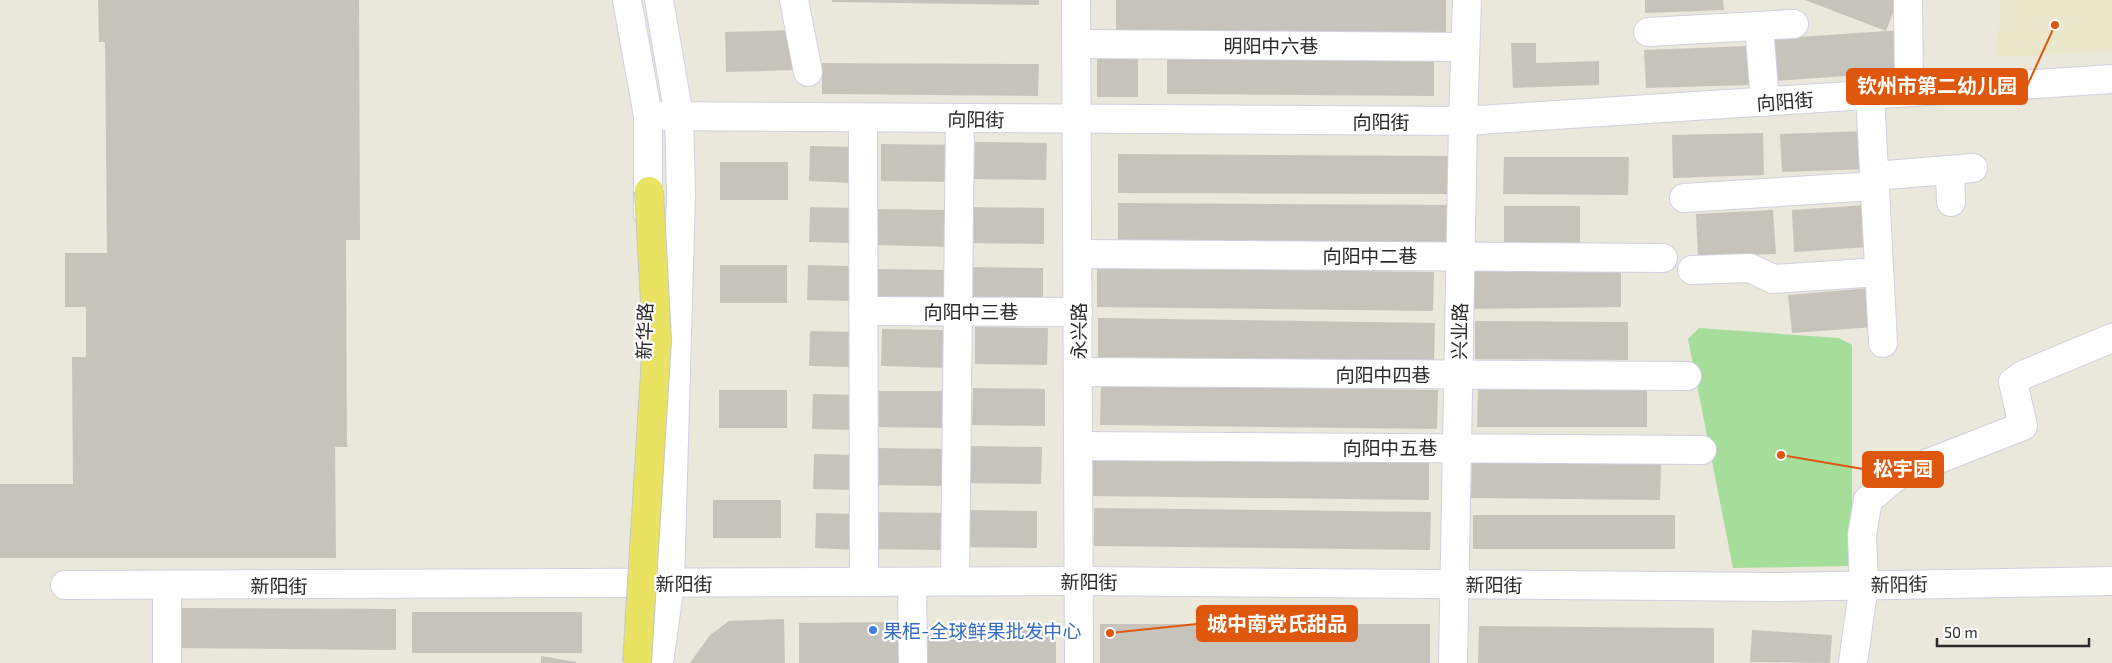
<svg xmlns="http://www.w3.org/2000/svg" width="2112" height="663" viewBox="0 0 2112 663" font-family="'Exo 2','Noto Sans SC',sans-serif">
<style>
.education{fill:#ebe7cb}
.green{fill:#a4de9a}
.building{fill:#c6c3bb}
.lines{fill:none;stroke-linecap:round;stroke-linejoin:round}
.minor-casing{stroke:#d0d0e1;stroke-width:30}
.minor{stroke:#fff;stroke-width:28}
.major-bridge-casing{stroke:#c7c7c7;stroke-width:30;stroke-linecap:butt}
.major-bridge{stroke:#e9e361;stroke-width:28}
.shop-dot{fill:#3f7fe0;stroke:#fff;stroke-width:2}
.labels{text-anchor:middle;dominant-baseline:central;stroke-width:4.5;stroke-linejoin:round;paint-order:stroke}
.street-label{font-size:19px;fill:#292929;stroke:#fff}
.shop-label{font-size:19px;fill:#366cbe;stroke:#fff;text-anchor:start}
.leader{fill:none;stroke:#de570d;stroke-width:2}
.callout-dot{fill:#de570d;stroke:#fff;stroke-width:2}
.callout{fill:#de570d;stroke:#de570d;stroke-width:2}
.callout-label{font-size:20px;text-anchor:middle;font-weight:bold;fill:#fff}
</style>
<rect width="100%" height="100%" fill="#eae7db"/>
<path class="education" d="M 2000,0 L 2112,0 L 2112,51 L 1997,57 Z"/>
<path class="green" d="M 1699,328 L 1839,338 L 1852,345 L 1852,566 L 1733,568 L 1688,339 Z"/>
<g class="building">
<path d="M 98,0 L 359,0 L 360,240 L 346,240 L 347,447 L 335,447 L 336,558 L 0,558 L 0,484 L 73,484 L 72,357 L 86,357 L 86,307 L 65,307 L 65,253 L 107,253 L 105,42 L 99,42 Z"/>
<path d="M 832,0 L 1039,0 L 1039,5 L 832,2 Z"/>
<path d="M 1116,0 L 1446,0 L 1446,37 L 1116,36 Z"/>
<path d="M 1645,0 L 1723,0 L 1724,10 L 1645,13 Z"/>
<path d="M 1805,0 L 1898,0 L 1886,31 Z"/>
<path d="M 797,30 L 798,70 L 726,72 L 725,32 Z"/>
<path d="M 1901,30 L 1903,72 L 1773,81 L 1770,39 Z"/>
<path d="M 1511,43 L 1536,43 L 1536,63 L 1599,61 L 1599,85 L 1513,88 Z"/>
<path d="M 1749,46 L 1750,85 L 1646,88 L 1644,50 Z"/>
<path d="M 1167,58 L 1434,60 L 1434,96 L 1167,94 Z"/>
<rect x="1097" y="59" width="41" height="38"/>
<path d="M 822,63 L 1039,64 L 1038,96 L 822,94 Z"/>
<path d="M 1867,131 L 1869,169 L 1782,172 L 1780,134 Z"/>
<path d="M 1763,133 L 1764,175 L 1673,178 L 1672,135 Z"/>
<path d="M 975,142 L 1047,143 L 1046,180 L 974,179 Z"/>
<path d="M 881,144 L 954,145 L 953,182 L 881,181 Z"/>
<path d="M 810,146 L 853,147 L 852,183 L 809,181 Z"/>
<path d="M 1118,154 L 1450,156 L 1450,194 L 1118,193 Z"/>
<path d="M 1504,157 L 1629,157 L 1628,195 L 1503,194 Z"/>
<rect x="720" y="162" width="68" height="38"/>
<path d="M 1118,203 L 1450,205 L 1450,243 L 1118,242 Z"/>
<path d="M 1866,205 L 1869,247 L 1794,252 L 1792,210 Z"/>
<path d="M 1504,206 L 1580,206 L 1580,245 L 1504,244 Z"/>
<path d="M 810,207 L 852,208 L 851,243 L 809,242 Z"/>
<path d="M 972,207 L 1044,208 L 1044,244 L 971,243 Z"/>
<path d="M 878,209 L 951,210 L 950,247 L 878,245 Z"/>
<path d="M 1773,210 L 1776,254 L 1698,257 L 1696,214 Z"/>
<rect x="720" y="265" width="67" height="38"/>
<path d="M 808,265 L 851,266 L 850,301 L 807,300 Z"/>
<path d="M 971,267 L 1043,268 L 1043,305 L 971,304 Z"/>
<path d="M 1097,268 L 1434,272 L 1433,311 L 1097,307 Z"/>
<path d="M 878,269 L 950,270 L 949,307 L 877,306 Z"/>
<path d="M 1621,269 L 1621,307 L 1470,309 L 1470,270 Z"/>
<path d="M 1871,288 L 1874,327 L 1792,333 L 1788,295 Z"/>
<path d="M 1098,318 L 1435,323 L 1434,361 L 1098,357 Z"/>
<path d="M 1475,321 L 1628,322 L 1628,360 L 1475,359 Z"/>
<path d="M 975,327 L 1048,328 L 1047,365 L 975,364 Z"/>
<path d="M 882,329 L 950,330 L 949,368 L 881,366 Z"/>
<path d="M 810,331 L 852,332 L 851,367 L 809,366 Z"/>
<path d="M 1101,386 L 1438,390 L 1437,429 L 1100,425 Z"/>
<path d="M 973,388 L 1045,389 L 1045,426 L 972,425 Z"/>
<path d="M 1478,389 L 1647,390 L 1647,427 L 1477,427 Z"/>
<rect x="719" y="390" width="68" height="38"/>
<path d="M 879,391 L 949,391 L 949,428 L 879,427 Z"/>
<path d="M 813,394 L 856,395 L 855,430 L 812,429 Z"/>
<path d="M 969,446 L 1042,447 L 1041,484 L 969,483 Z"/>
<path d="M 876,448 L 948,449 L 948,486 L 875,485 Z"/>
<path d="M 814,454 L 857,455 L 856,490 L 813,489 Z"/>
<path d="M 1093,457 L 1429,461 L 1429,500 L 1092,496 Z"/>
<path d="M 1472,462 L 1661,464 L 1660,500 L 1471,498 Z"/>
<rect x="713" y="500" width="68" height="38"/>
<path d="M 1094,508 L 1431,512 L 1430,550 L 1094,546 Z"/>
<path d="M 965,510 L 1037,511 L 1037,548 L 965,547 Z"/>
<path d="M 872,512 L 944,513 L 944,550 L 871,549 Z"/>
<path d="M 816,513 L 859,514 L 858,550 L 815,548 Z"/>
<rect x="1473" y="515" width="202" height="34"/>
<path d="M 178,608 L 396,609 L 396,650 L 178,648 Z"/>
<rect x="412" y="612" width="170" height="41"/>
<path d="M 784,619 L 785,663 L 690,663 L 710,635 L 729,621 Z"/>
<path d="M 902,622 L 902,663 L 799,663 L 799,623 Z"/>
<rect x="1100" y="624" width="330" height="39"/>
<path d="M 1056,626 L 1056,663 L 927,663 L 927,627 Z"/>
<path d="M 1479,626 L 1714,628 L 1714,663 L 1478,663 Z"/>
<path d="M 1752,630 L 1832,635 L 1830,663 L 1750,662 Z"/>
<path d="M 541,656 L 576,662 L 576,663 L 541,663 Z"/>
</g>
<g class="lines">
<g class="minor-casing">
<g id="minor">
<path d="M 627,0 L 648,116 L 648,214"/>
<path d="M 794,0 L 808,72"/>
<path d="M 1076,0 L 1079,663"/>
<path d="M 1908,0 L 1909,92"/>
<path d="M 1759,26 L 1765,102"/>
<path d="M 1648,32 L 1794,24"/>
<path d="M 1077,44 L 1465,47"/>
<path d="M 1870,95 L 1883,343"/>
<path d="M 648,116 L 1463,121 L 2112,79"/>
<path d="M 863,118 L 864,582"/>
<path d="M 1950,170 L 1951,202"/>
<path d="M 1874,176 L 1973,168"/>
<path d="M 1684,198 L 1875,186"/>
<path d="M 1078,254 L 1663,258"/>
<path d="M 1692,270 L 1750,268 L 1773,279 L 1879,272"/>
<path d="M 863,311 L 1078,312"/>
<path d="M 1078,372 L 1687,376"/>
<path d="M 1078,446 L 1702,450"/>
<path d="M 955,581 L 960,119"/>
<path d="M 912,582 L 913,663"/>
<path d="M 65,585 L 1079,581 L 1778,587 L 2112,581"/>
<path d="M 167,586 L 167,663"/>
<path d="M 659,663 L 670,583 L 681,193 L 679,116 L 659,0"/>
<path d="M 1453,663 L 1463,121 L 1467,0"/>
<path d="M 1853,663 L 1864,584 L 1862,535 L 1868,500 L 1898,475 L 2023,426 L 2013,382 L 2023,375 L 2112,338"/>
</g>
</g>
<use href="#minor" class="minor"/>
<g class="major-bridge-casing">
<path id="major-bridge" d="M 637,663 L 657,340 L 649,191"/>
</g>
<use href="#major-bridge" class="major-bridge"/>
</g>
<circle class="shop-dot" cx="873" cy="630" r="5"/>
<g class="labels">
<g class="street-label">
<text x="1271" y="45">明阳中六巷</text>
<text transform="translate(1785 101) rotate(-4)">向阳街</text>
<text transform="translate(976 119) rotate(1)">向阳街</text>
<text x="1381" y="121">向阳街</text>
<text x="1370" y="255">向阳中二巷</text>
<text x="971" y="311">向阳中三巷</text>
<text transform="translate(644 331) rotate(-88)">新华路</text>
<text transform="translate(1078 331) rotate(-90)">永兴路</text>
<text transform="translate(1459 331) rotate(-89)">兴业路</text>
<text x="1383" y="374">向阳中四巷</text>
<text x="1390" y="447">向阳中五巷</text>
<text x="1089" y="581">新阳街</text>
<text x="684" y="583">新阳街</text>
<text x="1494" y="584">新阳街</text>
<text transform="translate(1899 584) rotate(-1)">新阳街</text>
<text x="279" y="585">新阳街</text>
</g>
<g class="shop-label">
<text x="883" y="630">果柜-全球鲜果批发中心</text>
</g>
</g>
<path class="leader" d="M2055 25L2027 86M1781 455L1863 469M1110 633L1197 624"/>
<g class="callout-dot">
<circle cx="2055" cy="25" r="5"/>
<circle cx="1781" cy="455" r="5"/>
<circle cx="1110" cy="633" r="5"/>
</g>
<g class="callout">
<rect x="1847" y="69" width="180" height="35" rx="5"/>
<rect x="1863" y="452" width="80" height="35" rx="5"/>
<rect x="1197" y="606" width="160" height="35" rx="5"/>
</g>
<g class="callout-label">
<text x="1937" y="93">钦州市第二幼儿园</text>
<text x="1903" y="476">松宇园</text>
<text x="1277" y="631">城中南党氏甜品</text>
</g>
<path d="M1937 638v8h152v-8" fill="none" stroke="#292929" stroke-width="2.5"/>
<text x="1944" y="638" font-size="15" fill="#292929" stroke="#ffffff" stroke-width="4" paint-order="stroke">50 m</text>
</svg>
